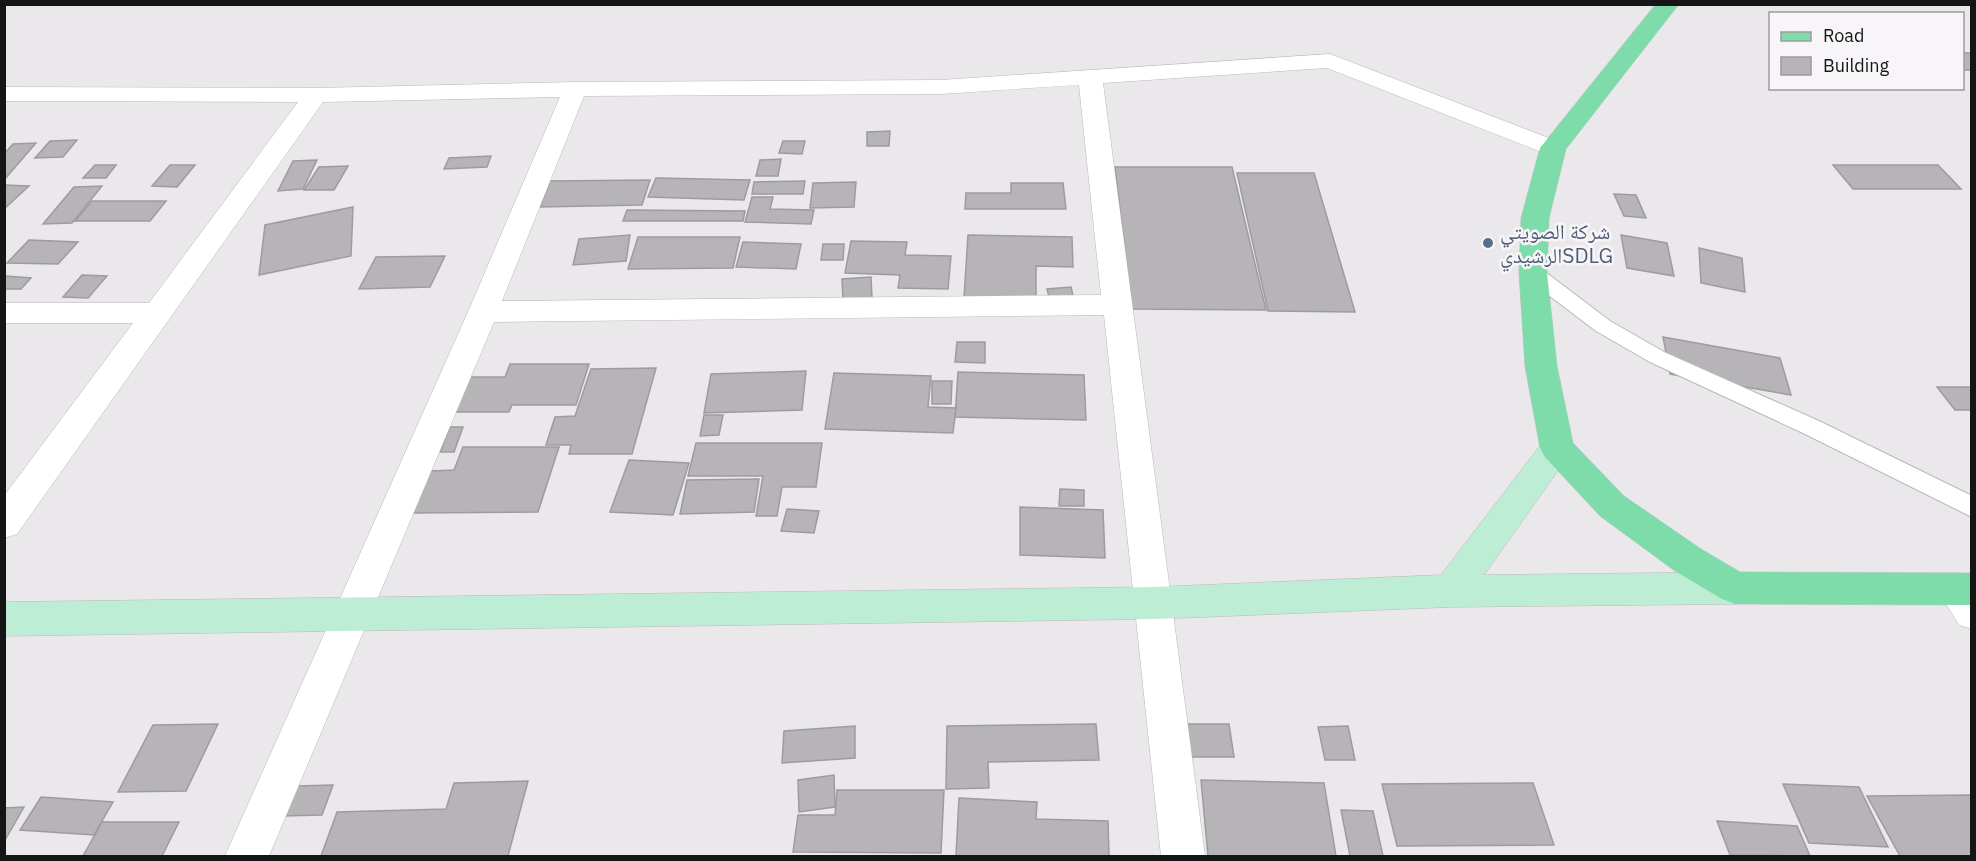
<svg xmlns="http://www.w3.org/2000/svg" width="1976" height="861" viewBox="0 0 1976 861" font-family="'IBM Plex Sans','Noto Naskh Arabic',sans-serif">
<style>
.building{fill:#b6b4b7;stroke:#9d9b9e;stroke-width:1.5}
.lines{fill:none;stroke-linecap:round;stroke-linejoin:round}
.lane-casing{stroke:#bab8ba;stroke-width:2}
.street-casing{stroke:#bab8ba;stroke-width:1}
.secondary-casing{stroke:#bab8ba;stroke-width:1}
.primary-casing{stroke:#c7c7c7;stroke-width:1}
.lane{fill:#fff;fill-rule:evenodd}
.street{fill:#fff;fill-rule:evenodd}
.secondary{fill:#beedd5;fill-rule:evenodd}
.primary{fill:#7ddcaa;fill-rule:evenodd}
.service-dot{fill:#5c6f8a;stroke:#f7f5f8;stroke-width:2}
.labels{text-anchor:middle;dominant-baseline:central;stroke-width:5;stroke-linejoin:round;paint-order:stroke}
.service-label{font-size:21px;fill:#4e5e75;stroke:#f7f5f8;text-anchor:start}
</style>
<rect width="100%" height="100%" fill="#eae8eb"/>
<g class="building">
<rect x="1962" y="53" width="10" height="17"/>
<path d="M 890,131 L 889,146 L 867,146 L 867,132 Z"/>
<path d="M 77,140 L 63,157 L 35,158 L 50,141 Z"/>
<path d="M 783,141 L 805,141 L 802,154 L 779,153 Z"/>
<path d="M 36,143 L 4,180 L 4,154 L 13,144 Z"/>
<path d="M 491,156 L 487,167 L 444,169 L 449,158 Z"/>
<path d="M 781,159 L 778,176 L 756,176 L 760,160 Z"/>
<path d="M 317,160 L 303,189 L 278,191 L 293,161 Z"/>
<path d="M 95,165 L 116,165 L 106,178 L 83,178 Z"/>
<path d="M 170,165 L 195,165 L 177,187 L 152,186 Z"/>
<path d="M 1833,165 L 1938,165 L 1961,189 L 1853,189 Z"/>
<path d="M 348,166 L 334,190 L 304,190 L 319,167 Z"/>
<path d="M 1115,167 L 1232,167 L 1266,310 L 1132,309 Z"/>
<path d="M 1237,173 L 1314,173 L 1355,312 L 1268,311 Z"/>
<path d="M 656,178 L 750,180 L 744,200 L 648,197 Z"/>
<path d="M 650,180 L 642,205 L 540,207 L 550,181 Z"/>
<path d="M 805,181 L 803,194 L 752,194 L 754,182 Z"/>
<path d="M 856,182 L 854,207 L 810,208 L 813,183 Z"/>
<path d="M 1011,183 L 1063,183 L 1066,209 L 965,209 L 966,193 L 1011,193 Z"/>
<path d="M 4,185 L 29,186 L 4,209 Z"/>
<path d="M 102,186 L 72,223 L 43,224 L 74,187 Z"/>
<path d="M 1614,194 L 1636,195 L 1646,218 L 1624,216 Z"/>
<path d="M 752,197 L 773,197 L 770,209 L 814,210 L 811,224 L 745,222 Z"/>
<path d="M 92,201 L 166,201 L 150,221 L 75,221 Z"/>
<path d="M 353,207 L 351,256 L 259,275 L 265,225 Z"/>
<path d="M 627,210 L 745,211 L 743,221 L 623,221 Z"/>
<path d="M 630,235 L 626,261 L 573,265 L 579,239 Z"/>
<path d="M 968,235 L 1072,237 L 1073,267 L 1036,266 L 1036,300 L 964,298 Z"/>
<path d="M 1621,235 L 1667,243 L 1674,276 L 1627,268 Z"/>
<path d="M 638,237 L 740,237 L 733,268 L 628,269 Z"/>
<path d="M 29,240 L 78,242 L 58,264 L 7,263 Z"/>
<path d="M 851,241 L 907,242 L 905,255 L 951,256 L 948,289 L 898,288 L 900,275 L 845,273 Z"/>
<path d="M 743,242 L 801,244 L 796,269 L 736,267 Z"/>
<path d="M 823,244 L 844,244 L 843,260 L 821,260 Z"/>
<path d="M 1699,248 L 1742,258 L 1745,292 L 1701,283 Z"/>
<path d="M 445,256 L 430,287 L 359,289 L 376,257 Z"/>
<path d="M 82,275 L 107,276 L 88,298 L 63,297 Z"/>
<path d="M 4,276 L 5,276 L 31,278 L 21,289 L 4,289 Z"/>
<path d="M 871,277 L 872,298 L 843,300 L 842,279 Z"/>
<path d="M 1071,287 L 1075,304 L 1051,306 L 1047,289 Z"/>
<path d="M 1663,337 L 1780,358 L 1791,395 L 1670,374 Z"/>
<path d="M 957,342 L 985,342 L 985,363 L 955,362 Z"/>
<path d="M 510,364 L 589,364 L 576,405 L 512,405 L 509,412 L 452,412 L 467,377 L 505,377 Z"/>
<path d="M 656,368 L 632,454 L 569,454 L 571,445 L 546,445 L 555,417 L 575,416 L 591,369 Z"/>
<path d="M 806,371 L 802,410 L 704,413 L 711,374 Z"/>
<path d="M 958,372 L 1084,375 L 1086,420 L 955,417 Z"/>
<path d="M 834,373 L 931,376 L 928,407 L 956,408 L 953,433 L 825,429 Z"/>
<path d="M 932,381 L 952,381 L 951,404 L 932,404 Z"/>
<path d="M 1937,387 L 1972,387 L 1972,410 L 1955,410 Z"/>
<path d="M 704,415 L 723,415 L 719,435 L 700,436 Z"/>
<path d="M 450,427 L 463,427 L 454,452 L 440,452 Z"/>
<path d="M 696,443 L 822,443 L 816,487 L 782,487 L 777,516 L 756,516 L 763,476 L 688,476 Z"/>
<path d="M 463,447 L 559,447 L 538,512 L 413,513 L 430,471 L 454,470 Z"/>
<path d="M 629,460 L 689,463 L 673,515 L 610,512 Z"/>
<path d="M 759,479 L 754,512 L 680,514 L 687,480 Z"/>
<path d="M 1060,489 L 1084,490 L 1084,506 L 1059,506 Z"/>
<path d="M 1020,507 L 1103,510 L 1105,558 L 1020,555 Z"/>
<path d="M 787,509 L 819,511 L 814,533 L 781,531 Z"/>
<path d="M 218,724 L 186,791 L 118,792 L 153,725 Z"/>
<path d="M 1096,724 L 1099,760 L 988,762 L 989,788 L 946,789 L 947,726 Z"/>
<path d="M 1178,724 L 1229,724 L 1234,757 L 1182,757 Z"/>
<path d="M 855,726 L 855,758 L 782,763 L 784,731 Z"/>
<path d="M 1348,726 L 1355,760 L 1325,760 L 1318,727 Z"/>
<path d="M 834,775 L 835,807 L 799,812 L 798,780 Z"/>
<path d="M 1201,780 L 1324,783 L 1336,856 L 1208,856 Z"/>
<path d="M 528,781 L 508,856 L 321,856 L 337,812 L 446,809 L 454,783 Z"/>
<path d="M 1533,783 L 1554,845 L 1397,846 L 1382,784 Z"/>
<path d="M 1783,784 L 1859,787 L 1888,847 L 1809,843 Z"/>
<path d="M 333,785 L 322,815 L 283,816 L 296,786 Z"/>
<path d="M 837,790 L 944,790 L 941,853 L 793,852 L 798,815 L 835,815 Z"/>
<path d="M 1972,795 L 1972,856 L 1900,856 L 1867,796 Z"/>
<path d="M 41,797 L 113,802 L 94,835 L 20,830 Z"/>
<path d="M 959,798 L 1037,802 L 1036,819 L 1108,821 L 1109,856 L 956,856 Z"/>
<path d="M 24,807 L 4,842 L 4,808 Z"/>
<path d="M 1341,810 L 1373,811 L 1383,856 L 1350,856 Z"/>
<path d="M 1717,821 L 1797,826 L 1810,856 L 1730,855 Z"/>
<path d="M 102,822 L 179,822 L 162,856 L 83,856 Z"/>
</g>
<g class="lines">
<g class="lane-casing">
<path id="lane" d="M 1533,266 L 1540,268 L 1610,321 L 1664,352 L 1819,421 L 1972,496 L 1972,517 L 1803,433 L 1650,362 L 1596,331 L 1526,278 L 1523,273 L 1526,268 Z"/>
</g>
<g class="street-casing">
<g id="street">
<path d="M 1330,54 L 1562,143 L 1566,148 L 1562,153 L 1553,156 L 1544,153 L 1327,68 L 1103,83 L 1205,856 L 1161,856 L 1104,315 L 494,322 L 269,856 L 225,856 L 468,312 L 560,97 L 323,102 L 17,534 L 4,538 L 4,496 L 133,323 L 4,323 L 4,303 L 149,303 L 298,102 L 4,101 L 4,87 L 316,88 L 575,82 L 941,80 ZM 1079,85 L 1101,295 L 502,301 L 584,96 L 941,94 Z"/>
<path d="M 1956,573 L 1969,578 L 1972,581 L 1972,629 L 1959,625 L 1937,589 L 1943,578 Z"/>
</g>
</g>
<g class="secondary-casing">
<path id="secondary" d="M 1557,435 L 1569,439 L 1574,448 L 1484,575 L 1735,572 L 1748,577 L 1754,588 L 1748,599 L 1735,604 L 1451,607 L 1154,619 L 4,636 L 4,602 L 1154,587 L 1441,575 L 1545,439 Z"/>
</g>
<g class="primary-casing">
<path id="primary" d="M 1656,4 L 1679,4 L 1566,149 L 1549,218 L 1547,273 L 1557,366 L 1573,443 L 1624,496 L 1701,549 L 1740,572 L 1972,573 L 1972,605 L 1735,604 L 1722,599 L 1675,571 L 1600,516 L 1545,457 L 1540,448 L 1525,366 L 1519,273 L 1521,218 L 1540,148 Z"/>
</g>
<use href="#lane" class="lane"/>
<use href="#street" class="street"/>
<use href="#secondary" class="secondary"/>
<use href="#primary" class="primary"/>
</g>
<circle class="service-dot" cx="1488" cy="243" r="6"/>
<g class="labels">
<g class="service-label">
<text x="1500" y="231">شركة الصويتي<tspan x="1500" dy="24">الرشيديSDLG</tspan></text>
</g>
</g>
<rect width="1976" height="861" fill="none" stroke="#161516" stroke-width="12"/>
<rect x="1769" y="12" width="195" height="78" fill="#f7f5f8" stroke="#9d9b9e" stroke-width="1.5"/>
<rect x="1781" y="32" width="30" height="9" fill="#7ddcaa" stroke="#9d9b9e" stroke-width="1.5"/>
<text x="1823" y="42" font-size="18" fill="#161516">Road</text>
<rect x="1781" y="57" width="30" height="18" fill="#b6b4b7" stroke="#9d9b9e" stroke-width="1.5"/>
<text x="1823" y="72" font-size="18" fill="#161516">Building</text>
</svg>
